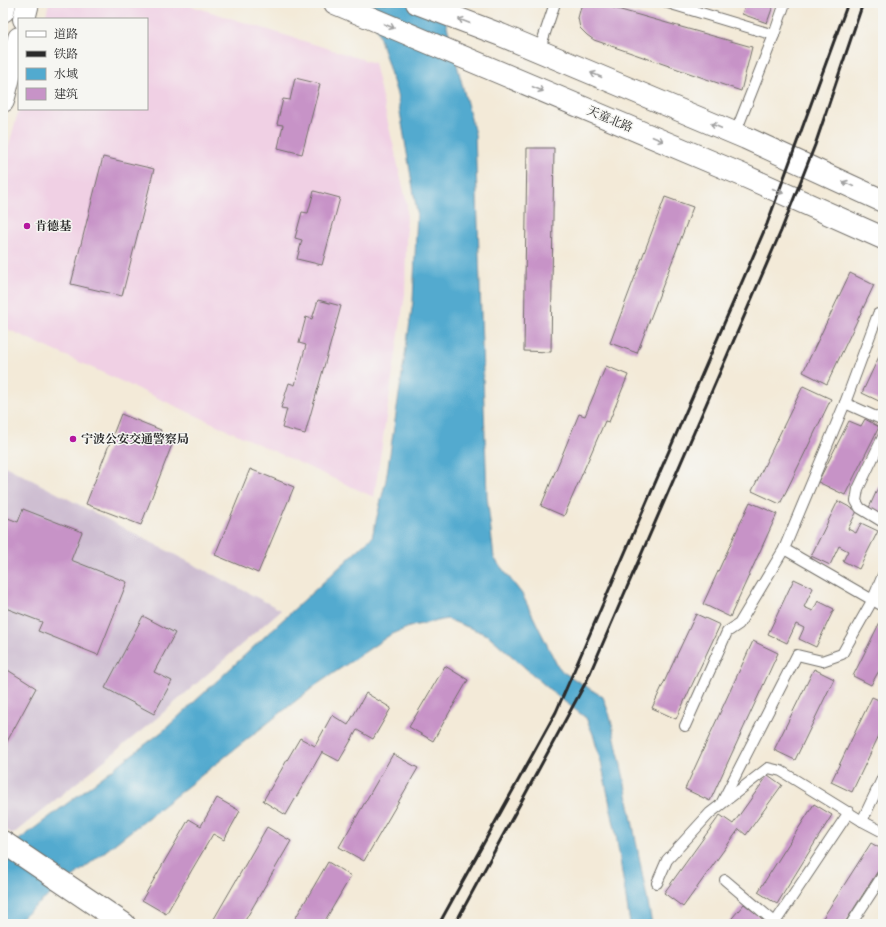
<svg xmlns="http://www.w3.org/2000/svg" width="886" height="927" viewBox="0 0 886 927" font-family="'IM FELL French Canon','Noto Serif SC',serif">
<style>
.built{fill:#f0d0e4}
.industrial{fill:#cebed1}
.water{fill:#52aacf;stroke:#3e6a7d}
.building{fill:#c793c7}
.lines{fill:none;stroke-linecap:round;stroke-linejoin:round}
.lane-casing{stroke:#716e68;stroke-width:12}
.secondary-casing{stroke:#716e68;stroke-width:24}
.primary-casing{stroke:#716e68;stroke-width:24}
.lane{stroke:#fff;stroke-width:10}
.secondary{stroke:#fff;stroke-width:22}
.primary{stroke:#fff;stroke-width:22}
.rail{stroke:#2b2b2b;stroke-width:3}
.oneway{stroke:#a0a0a0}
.poi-dot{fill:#b5179e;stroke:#f6f6f2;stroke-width:1.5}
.labels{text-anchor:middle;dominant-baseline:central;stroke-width:3;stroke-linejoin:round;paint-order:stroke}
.street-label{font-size:12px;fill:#2b2b2b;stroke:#f6f6f2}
.poi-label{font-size:12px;font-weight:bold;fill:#2b2b2b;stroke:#f6f6f2;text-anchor:start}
</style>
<rect width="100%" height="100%" fill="#f6f6f2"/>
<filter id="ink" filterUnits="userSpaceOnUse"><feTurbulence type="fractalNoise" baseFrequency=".025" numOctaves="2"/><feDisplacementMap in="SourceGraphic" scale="8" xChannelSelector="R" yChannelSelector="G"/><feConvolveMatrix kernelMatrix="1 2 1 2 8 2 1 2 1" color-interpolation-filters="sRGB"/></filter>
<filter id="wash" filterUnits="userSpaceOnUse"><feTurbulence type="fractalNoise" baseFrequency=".012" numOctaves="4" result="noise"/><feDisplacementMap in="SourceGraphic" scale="16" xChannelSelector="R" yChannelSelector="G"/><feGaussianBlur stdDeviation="0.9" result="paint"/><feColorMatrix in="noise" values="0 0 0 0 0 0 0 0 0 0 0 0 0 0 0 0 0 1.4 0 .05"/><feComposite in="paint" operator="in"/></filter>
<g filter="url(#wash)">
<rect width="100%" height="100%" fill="#f3ead8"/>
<path class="built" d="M 49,3 L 182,3 L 374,63 L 407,204 L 405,294 L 374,497 L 3,327 L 3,166 L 19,109 L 147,109 L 147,19 L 45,19 Z"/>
<path class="industrial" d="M 3,465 L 281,610 L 157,718 L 13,834 L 3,828 Z"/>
<path class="water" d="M 369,3 L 441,3 L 475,134 L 487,496 L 494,558 L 522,594 L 557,665 L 563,672 L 603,697 L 610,716 L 624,779 L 652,924 L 630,924 L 616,834 L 602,766 L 593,734 L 586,718 L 556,695 L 488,635 L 447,619 L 412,626 L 390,635 L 316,685 L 13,924 L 3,924 L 3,852 L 163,731 L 372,537 L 386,480 L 413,302 L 417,212 L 397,94 Z"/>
<g id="blocks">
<g class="building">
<path d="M 582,3 L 596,3 L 752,47 L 741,91 L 594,40 L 587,35 L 580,28 L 578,18 Z"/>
<path d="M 746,3 L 774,3 L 767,23 L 742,14 Z"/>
<path d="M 295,78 L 320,84 L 302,154 L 278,148 L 283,125 L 277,124 L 283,99 L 290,100 Z"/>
<path d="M 527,148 L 554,148 L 551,352 L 524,351 Z"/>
<path d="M 103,157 L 154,169 L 122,296 L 71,284 Z"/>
<path d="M 314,191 L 340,198 L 322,265 L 297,259 L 302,240 L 295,238 L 302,212 L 308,213 Z"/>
<path d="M 665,197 L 693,207 L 637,353 L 610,343 Z"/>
<path d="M 850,273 L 874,285 L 827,384 L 803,372 Z"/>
<path d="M 318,300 L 341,306 L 305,434 L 282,428 L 287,409 L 281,408 L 289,383 L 295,385 L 306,345 L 299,343 L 306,317 L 312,319 Z"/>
<path d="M 883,348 L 883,403 L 862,393 Z"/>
<path d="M 606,366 L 628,375 L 609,422 L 605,421 L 564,516 L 541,506 L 579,414 L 585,416 Z"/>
<path d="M 803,386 L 831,399 L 780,504 L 752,491 Z"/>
<path d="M 121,414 L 161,430 L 159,437 L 173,442 L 141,525 L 86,504 Z"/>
<path d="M 865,419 L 879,427 L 845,495 L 818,482 L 849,421 L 861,426 Z"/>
<path d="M 250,469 L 294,487 L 258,573 L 215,555 Z"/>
<path d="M 883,477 L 883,517 L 868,510 Z"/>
<path d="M 838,501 L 857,511 L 848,529 L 856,533 L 861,523 L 878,531 L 859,569 L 843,561 L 848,551 L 839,546 L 830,565 L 811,556 Z"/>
<path d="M 750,502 L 777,514 L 730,617 L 703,604 Z"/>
<path d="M 23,509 L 82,532 L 71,560 L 127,582 L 98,655 L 38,631 L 42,622 L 3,607 L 3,566 L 4,562 L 3,561 L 3,516 L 18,522 Z"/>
<path d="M 794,579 L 813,588 L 804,607 L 813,611 L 818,601 L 834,609 L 816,647 L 799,639 L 804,628 L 796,624 L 787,643 L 768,634 Z"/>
<path d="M 696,614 L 720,625 L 676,719 L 652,708 Z"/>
<path d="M 143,616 L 175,633 L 154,672 L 172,681 L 154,714 L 105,688 Z"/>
<path d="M 880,622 L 883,624 L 883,668 L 881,667 L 871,685 L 853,676 Z"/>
<path d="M 753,641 L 778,653 L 710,801 L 685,789 Z"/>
<path d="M 445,666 L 468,680 L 433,741 L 409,727 Z"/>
<path d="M 3,667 L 36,688 L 3,749 Z"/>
<path d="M 814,669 L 834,679 L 795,760 L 774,750 Z"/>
<path d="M 366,693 L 391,708 L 373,739 L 357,730 L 339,761 L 322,752 L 286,815 L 263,801 L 300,738 L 315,746 L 332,715 L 348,725 Z"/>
<path d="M 872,697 L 883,702 L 883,727 L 852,792 L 831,782 Z"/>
<path d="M 393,754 L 418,768 L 364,861 L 339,847 Z"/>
<path d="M 768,775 L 782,785 L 746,835 L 739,829 L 683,907 L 664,893 L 720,815 L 733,824 Z"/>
<path d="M 217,798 L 240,811 L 224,840 L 213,834 L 166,914 L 142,900 L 189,819 L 201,826 Z"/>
<path d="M 814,804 L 832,815 L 777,904 L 758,892 Z"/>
<path d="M 267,827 L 291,841 L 243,924 L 211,924 Z"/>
<path d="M 871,843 L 883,850 L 883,863 L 844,924 L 819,924 Z"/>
<path d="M 328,862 L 351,876 L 323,924 L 292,924 Z"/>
<path d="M 744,904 L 763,919 L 759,924 L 727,924 Z"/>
</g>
</g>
</g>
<g filter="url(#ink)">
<use href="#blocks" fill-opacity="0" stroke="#716e68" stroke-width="1"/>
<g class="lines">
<g class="lane-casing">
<g id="lane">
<path d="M 668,3 L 774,35"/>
<path d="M 539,51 L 555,3"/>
<path d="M 735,134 L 774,35 L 785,3"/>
<path d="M 845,403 L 883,420"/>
<path d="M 883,437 L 858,489 L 856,501 L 860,508 L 883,522"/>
<path d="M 784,549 L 883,606"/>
<path d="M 685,726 L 727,632 L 739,624 L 784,549 L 845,403 L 878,314"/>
<path d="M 721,804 L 797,655 L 822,661 L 842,654 L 872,601 L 883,575"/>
<path d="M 862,821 L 883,777"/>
<path d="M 725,880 L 777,924"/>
<path d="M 657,883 L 667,860 L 710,813 L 768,768 L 781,771 L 862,821 L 883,832"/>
<path d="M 774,924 L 849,812"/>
<path d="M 851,924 L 883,875"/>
</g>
</g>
<g class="secondary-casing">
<g id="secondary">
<path d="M 3,11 L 5,3"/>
<path d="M 24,19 L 28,3"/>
<path d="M 3,101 L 19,38"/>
<path d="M 3,842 L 124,924"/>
</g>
</g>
<g class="primary-casing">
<g id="primary">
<path d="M 335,3 L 740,174 L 883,238"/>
<path d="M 417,3 L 501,35 L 746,138 L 883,201"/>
</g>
</g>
<use href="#lane" class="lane"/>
<use href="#secondary" class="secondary"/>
<use href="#primary" class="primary"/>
<g class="rail">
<path d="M 439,924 L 556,712 L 573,673 L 767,224 L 848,3"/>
<path d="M 455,924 L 587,680 L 781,231 L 815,145 L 863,3"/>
</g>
</g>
<defs><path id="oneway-shaft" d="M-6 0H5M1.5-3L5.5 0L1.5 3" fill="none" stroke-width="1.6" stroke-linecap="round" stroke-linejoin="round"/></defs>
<g class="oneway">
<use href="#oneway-shaft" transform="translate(464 21) rotate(-159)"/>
<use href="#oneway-shaft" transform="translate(389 26) rotate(23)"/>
<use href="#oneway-shaft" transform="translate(596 75) rotate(-157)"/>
<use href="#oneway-shaft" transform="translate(538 89) rotate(23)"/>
<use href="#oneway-shaft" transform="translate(716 126) rotate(-157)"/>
<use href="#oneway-shaft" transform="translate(658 139) rotate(23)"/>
<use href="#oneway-shaft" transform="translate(848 184) rotate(-155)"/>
<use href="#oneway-shaft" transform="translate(778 191) rotate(24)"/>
</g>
</g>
<g class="poi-dot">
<circle cx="27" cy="226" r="4"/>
<circle cx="73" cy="439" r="4"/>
</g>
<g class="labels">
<g class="street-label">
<text transform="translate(610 119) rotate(23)">天童北路</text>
</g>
<g class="poi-label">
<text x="35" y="226">肯德基</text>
<text x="81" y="439">宁波公安交通警察局</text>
</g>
</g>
<rect width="886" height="927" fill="none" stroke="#f6f6f2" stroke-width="16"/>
<rect x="18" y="18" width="130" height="92" fill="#f6f6f2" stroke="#a5a5a2"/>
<rect x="26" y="31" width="20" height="6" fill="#ffffff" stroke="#a5a5a2"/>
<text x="54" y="38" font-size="12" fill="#2b2b2b">道路</text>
<rect x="26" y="51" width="20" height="6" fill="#2b2b2b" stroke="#a5a5a2"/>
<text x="54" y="58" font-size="12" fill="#2b2b2b">铁路</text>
<rect x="26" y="68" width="20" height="12" fill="#52aacf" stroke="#a5a5a2"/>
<text x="54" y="78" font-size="12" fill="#2b2b2b">水域</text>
<rect x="26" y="88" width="20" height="12" fill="#c793c7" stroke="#a5a5a2"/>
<text x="54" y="98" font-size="12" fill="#2b2b2b">建筑</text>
</svg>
